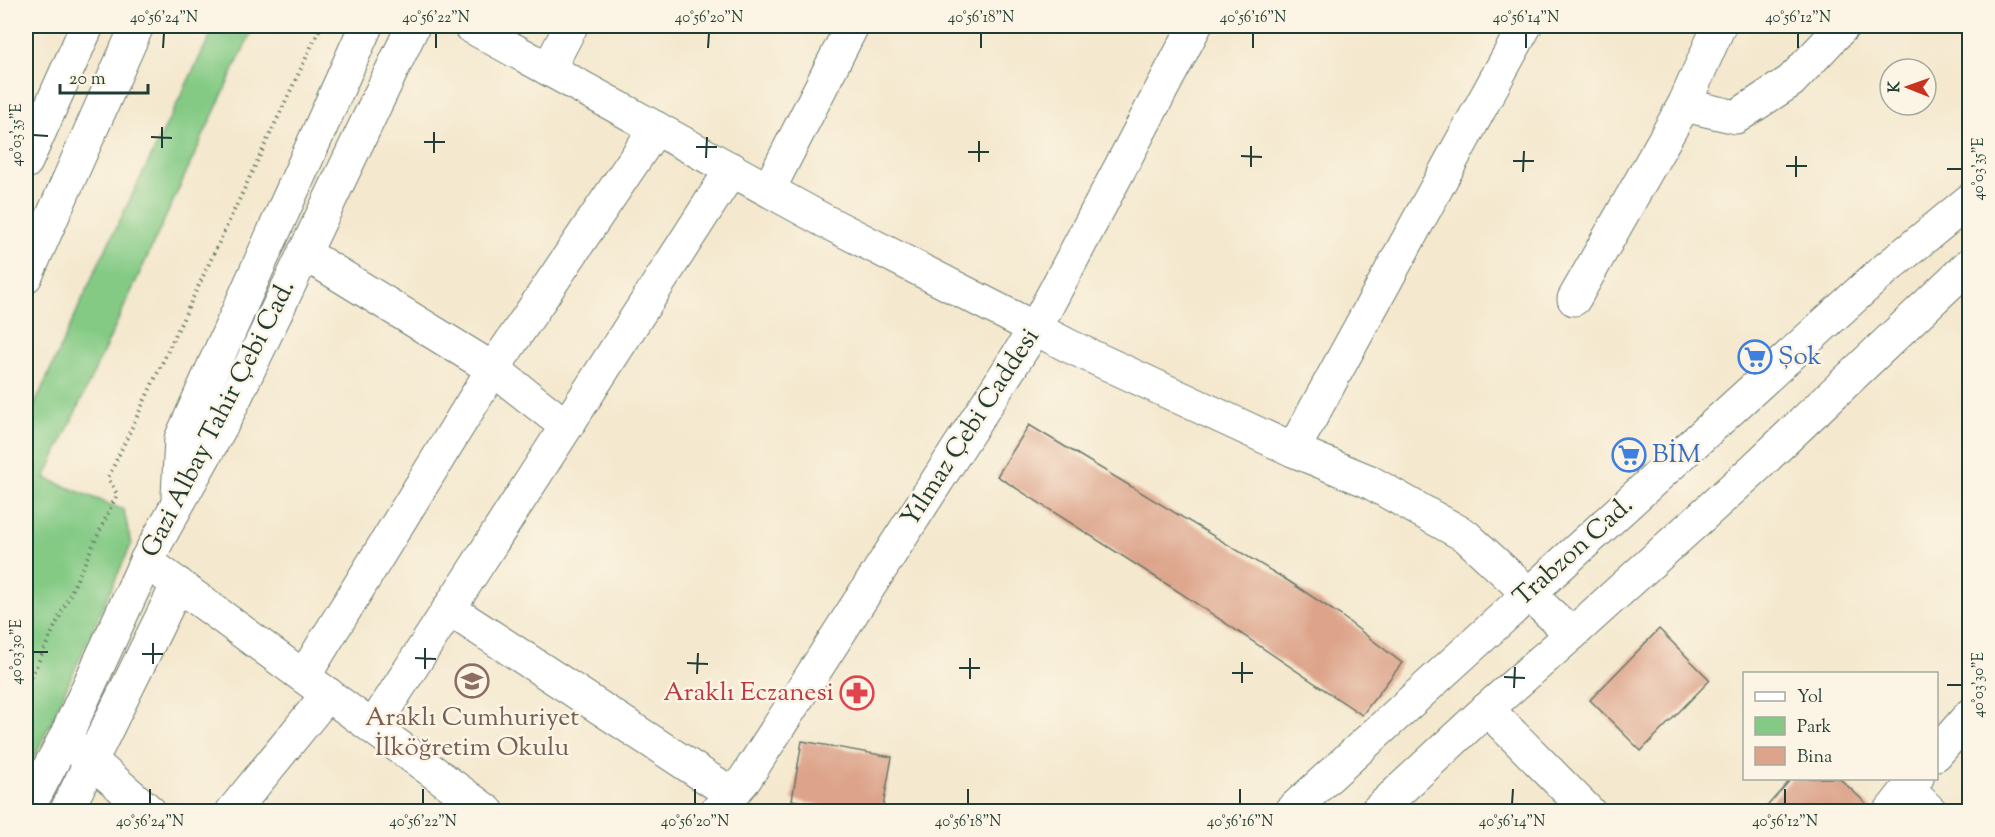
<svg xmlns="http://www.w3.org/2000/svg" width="1995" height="837" viewBox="0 0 1995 837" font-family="'Sorts Mill Goudy',serif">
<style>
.green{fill:#84ca85;stroke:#52845c;stroke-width:1.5}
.building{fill:#dda48b}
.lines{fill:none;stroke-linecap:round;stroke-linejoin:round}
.street-casing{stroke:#6a796a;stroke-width:35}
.primary-casing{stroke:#6a796a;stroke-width:35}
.highway-casing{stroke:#6a796a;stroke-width:35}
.path{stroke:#6a796a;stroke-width:4;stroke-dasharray:1.5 4.5;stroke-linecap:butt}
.street{stroke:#fff;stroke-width:33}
.primary{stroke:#fff;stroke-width:33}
.highway{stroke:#fff;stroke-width:33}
.ticks{fill:none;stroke:#1f3d34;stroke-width:2}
.labels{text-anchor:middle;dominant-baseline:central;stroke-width:5;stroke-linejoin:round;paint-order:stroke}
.shop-label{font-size:26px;fill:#366cbe;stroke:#fcf5e5;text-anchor:start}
.street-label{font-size:26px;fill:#1f3d34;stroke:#fcf5e5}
.health-label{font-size:26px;fill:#be3a42;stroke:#fcf5e5;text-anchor:end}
.education-label{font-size:26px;fill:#785e54;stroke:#fcf5e5}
.neatline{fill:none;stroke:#1f3d34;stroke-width:2}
.ticks-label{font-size:15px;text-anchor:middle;fill:#1f3d34}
</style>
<rect width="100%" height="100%" fill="#fcf5e5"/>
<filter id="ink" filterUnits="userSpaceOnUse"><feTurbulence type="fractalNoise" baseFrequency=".0167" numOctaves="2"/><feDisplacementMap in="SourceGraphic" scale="12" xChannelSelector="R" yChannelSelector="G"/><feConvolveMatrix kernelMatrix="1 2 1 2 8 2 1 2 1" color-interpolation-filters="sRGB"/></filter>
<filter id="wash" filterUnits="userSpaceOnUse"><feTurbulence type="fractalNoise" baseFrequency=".008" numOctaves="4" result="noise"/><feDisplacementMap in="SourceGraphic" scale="24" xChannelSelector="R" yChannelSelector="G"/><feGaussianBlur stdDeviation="1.35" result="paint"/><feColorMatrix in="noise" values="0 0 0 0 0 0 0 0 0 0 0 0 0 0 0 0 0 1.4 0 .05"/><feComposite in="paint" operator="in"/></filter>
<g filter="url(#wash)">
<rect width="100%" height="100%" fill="#f4e8ce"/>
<path class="green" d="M 215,26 L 254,26 L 45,478 L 124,510 L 131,545 L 26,777 L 26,424 L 95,271 Z"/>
<g id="blocks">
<g class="building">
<path d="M 1029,425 L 1290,582 L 1340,615 L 1402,663 L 1362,715 L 1179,592 L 997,476 Z"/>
<path d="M 1659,629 L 1710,680 L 1641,751 L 1590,700 Z"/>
<path d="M 802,741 L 892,757 L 882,812 L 857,812 L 792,800 Z"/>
<path d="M 1792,778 L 1839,778 L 1873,810 L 1872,812 L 1762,812 Z"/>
</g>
</g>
</g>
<g filter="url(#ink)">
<use href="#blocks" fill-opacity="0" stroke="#6a796a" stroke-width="1.5"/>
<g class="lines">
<g class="street-casing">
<g id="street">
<path d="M 470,26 L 823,220 L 1069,346 L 1293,450 L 1368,481 L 1466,536 L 1572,634"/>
<path d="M 549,68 L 571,26"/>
<path d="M 1684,105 L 1736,117 L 1791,81 L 1843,26"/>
<path d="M 769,189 L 852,26"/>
<path d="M 304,253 L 493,369 L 566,426"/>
<path d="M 1574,299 L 1684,105 L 1719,26"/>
<path d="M 1293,450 L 1525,26"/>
<path d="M 178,496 L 181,439 L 366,26"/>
<path d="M 146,561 L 488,812"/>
<path d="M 449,609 L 732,794"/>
<path d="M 304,676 L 493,369 L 656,128"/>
<path d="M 1487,709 L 1589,812"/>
<path d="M 373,727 L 732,169"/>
<path d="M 74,746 L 150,812"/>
<path d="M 1936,754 L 1970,715"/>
<path d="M 1917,778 L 1908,789 L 1931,812"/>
<path d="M 26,812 L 65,738 L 146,561 L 225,419 L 413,26"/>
<path d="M 66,812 L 178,584"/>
<path d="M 232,812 L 328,694"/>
<path d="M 716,812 L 745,779 L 1035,329 L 1195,26"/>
<path d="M 1890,812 L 1908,789"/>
</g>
</g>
<g class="primary-casing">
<g id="primary">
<path d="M 1290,812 L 1876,277 L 1970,200"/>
<path d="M 1376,812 L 1487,709 L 1572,634 L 1754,469 L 1970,264"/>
</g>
</g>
<g class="highway-casing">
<g id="highway">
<path d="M 26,162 L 87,26"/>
<path d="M 26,276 L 137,26"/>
</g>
</g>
<path class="path" d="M 26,688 L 117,494 L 108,478 L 321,26"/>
<use href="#street" class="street"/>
<use href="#primary" class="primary"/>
<use href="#highway" class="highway"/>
</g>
</g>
<path class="ticks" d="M 163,48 L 164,33M 436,48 L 436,33M 708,48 L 709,33M 981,48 L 981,33M 1253,48 L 1253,33M 1526,48 L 1526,33M 1798,48 L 1798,33M 33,135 L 48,136M 151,137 L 172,138M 424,142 L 445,142M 696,147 L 717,147M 162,148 L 162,127M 968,152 L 989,152M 434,153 L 434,132M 1241,156 L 1262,157M 706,158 L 707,137M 1513,161 L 1534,161M 979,162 L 979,141M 1786,166 L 1807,166M 1251,167 L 1251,146M 1947,169 L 1962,169M 1523,172 L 1524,151M 1796,177 L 1796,156M 33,652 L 48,652M 142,654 L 163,654M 415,658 L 436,659M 687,663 L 708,664M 153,664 L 153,643M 959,668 L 980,668M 425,669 L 425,648M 1232,673 L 1253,673M 697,674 L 698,653M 1504,677 L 1525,678M 970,679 L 970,658M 1242,683 L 1242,662M 1947,685 L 1962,685M 1514,688 L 1515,667M 150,804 L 150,789M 423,804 L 423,789M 695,804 L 695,789M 968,804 L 968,789M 1240,804 L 1240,789M 1512,804 L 1513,789M 1785,804 L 1785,789"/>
<defs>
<g id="supermarket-ring" transform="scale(1.725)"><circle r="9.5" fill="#fcf5e5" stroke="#3f7fe0" stroke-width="1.5"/><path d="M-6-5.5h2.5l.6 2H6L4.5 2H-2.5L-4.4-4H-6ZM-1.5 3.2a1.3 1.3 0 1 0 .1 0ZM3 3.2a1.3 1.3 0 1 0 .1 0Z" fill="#3f7fe0"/></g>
<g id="school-ring" transform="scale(1.725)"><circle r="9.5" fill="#fcf5e5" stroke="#8d6e63" stroke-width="1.5"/><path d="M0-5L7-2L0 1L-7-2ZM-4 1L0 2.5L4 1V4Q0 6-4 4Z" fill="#8d6e63"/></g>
<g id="pharmacy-ring" transform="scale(1.725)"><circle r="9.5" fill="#fcf5e5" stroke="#e0444e" stroke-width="1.5"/><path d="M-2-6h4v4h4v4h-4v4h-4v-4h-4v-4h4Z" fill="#e0444e"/></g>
</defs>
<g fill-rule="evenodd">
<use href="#supermarket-ring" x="1755" y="357"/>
<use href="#supermarket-ring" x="1629" y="455"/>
<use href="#school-ring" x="472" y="681"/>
<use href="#pharmacy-ring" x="857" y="693"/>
</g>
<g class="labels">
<g class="shop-label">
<text x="1778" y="357">Şok</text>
<text x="1652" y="455">BİM</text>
</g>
<g class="street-label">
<text transform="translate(219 419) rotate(-63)">Gazi Albay Tahir Çebi Cad.</text>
<text transform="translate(971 428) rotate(-57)">Yılmaz Çebi Caddesi</text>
<text transform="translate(1574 552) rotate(-42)">Trabzon Cad.</text>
</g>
<g class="health-label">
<text x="834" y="693">Araklı Eczanesi</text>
</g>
<g class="education-label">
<text x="472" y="718">Araklı Cumhuriyet<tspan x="472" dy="30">İlköğretim Okulu</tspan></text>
</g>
</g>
<rect width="1995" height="837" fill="none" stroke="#fcf5e5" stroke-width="66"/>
<rect x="1743" y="672" width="195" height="108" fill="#fcf5e5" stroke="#a4ab9e" stroke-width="1.5"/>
<rect x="1755" y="692" width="30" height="9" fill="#ffffff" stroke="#a4ab9e" stroke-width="1.5"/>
<text x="1797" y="702" font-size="18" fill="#1f3d34">Yol</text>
<rect x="1755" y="717" width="30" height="18" fill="#84ca85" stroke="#a4ab9e" stroke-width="1.5"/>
<text x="1797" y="732" font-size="18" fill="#1f3d34">Park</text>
<rect x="1755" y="747" width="30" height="18" fill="#dda48b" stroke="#a4ab9e" stroke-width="1.5"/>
<text x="1797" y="762" font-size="18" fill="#1f3d34">Bina</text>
<g transform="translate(1908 87) rotate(271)"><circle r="28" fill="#fcf5e5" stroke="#a4ab9e" stroke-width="1.5"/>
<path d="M0-4.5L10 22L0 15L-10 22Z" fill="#c8321e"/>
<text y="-9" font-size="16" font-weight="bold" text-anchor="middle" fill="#1f3d34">K</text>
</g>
<path d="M60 84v9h88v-9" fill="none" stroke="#1f3d34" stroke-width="3"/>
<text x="69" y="84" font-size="18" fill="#1f3d34" stroke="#fcf5e5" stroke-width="4.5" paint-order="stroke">20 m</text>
<rect x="33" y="33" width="1929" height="771" class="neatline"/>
<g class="ticks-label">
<text x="164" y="22">40°56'24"N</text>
<text x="436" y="22">40°56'22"N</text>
<text x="709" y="22">40°56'20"N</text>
<text x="981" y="22">40°56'18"N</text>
<text x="1253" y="22">40°56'16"N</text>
<text x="1526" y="22">40°56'14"N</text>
<text x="1798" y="22">40°56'12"N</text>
<text transform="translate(16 135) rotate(-90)" y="5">40°03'35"E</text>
<text transform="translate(1978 169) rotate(-90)" y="5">40°03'35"E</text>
<text transform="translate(16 652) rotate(-90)" y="5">40°03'30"E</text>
<text transform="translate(1978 685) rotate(-90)" y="5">40°03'30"E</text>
<text x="150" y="826">40°56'24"N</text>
<text x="423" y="826">40°56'22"N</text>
<text x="695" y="826">40°56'20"N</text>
<text x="968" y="826">40°56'18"N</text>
<text x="1240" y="826">40°56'16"N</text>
<text x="1512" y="826">40°56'14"N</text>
<text x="1785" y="826">40°56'12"N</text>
</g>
</svg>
